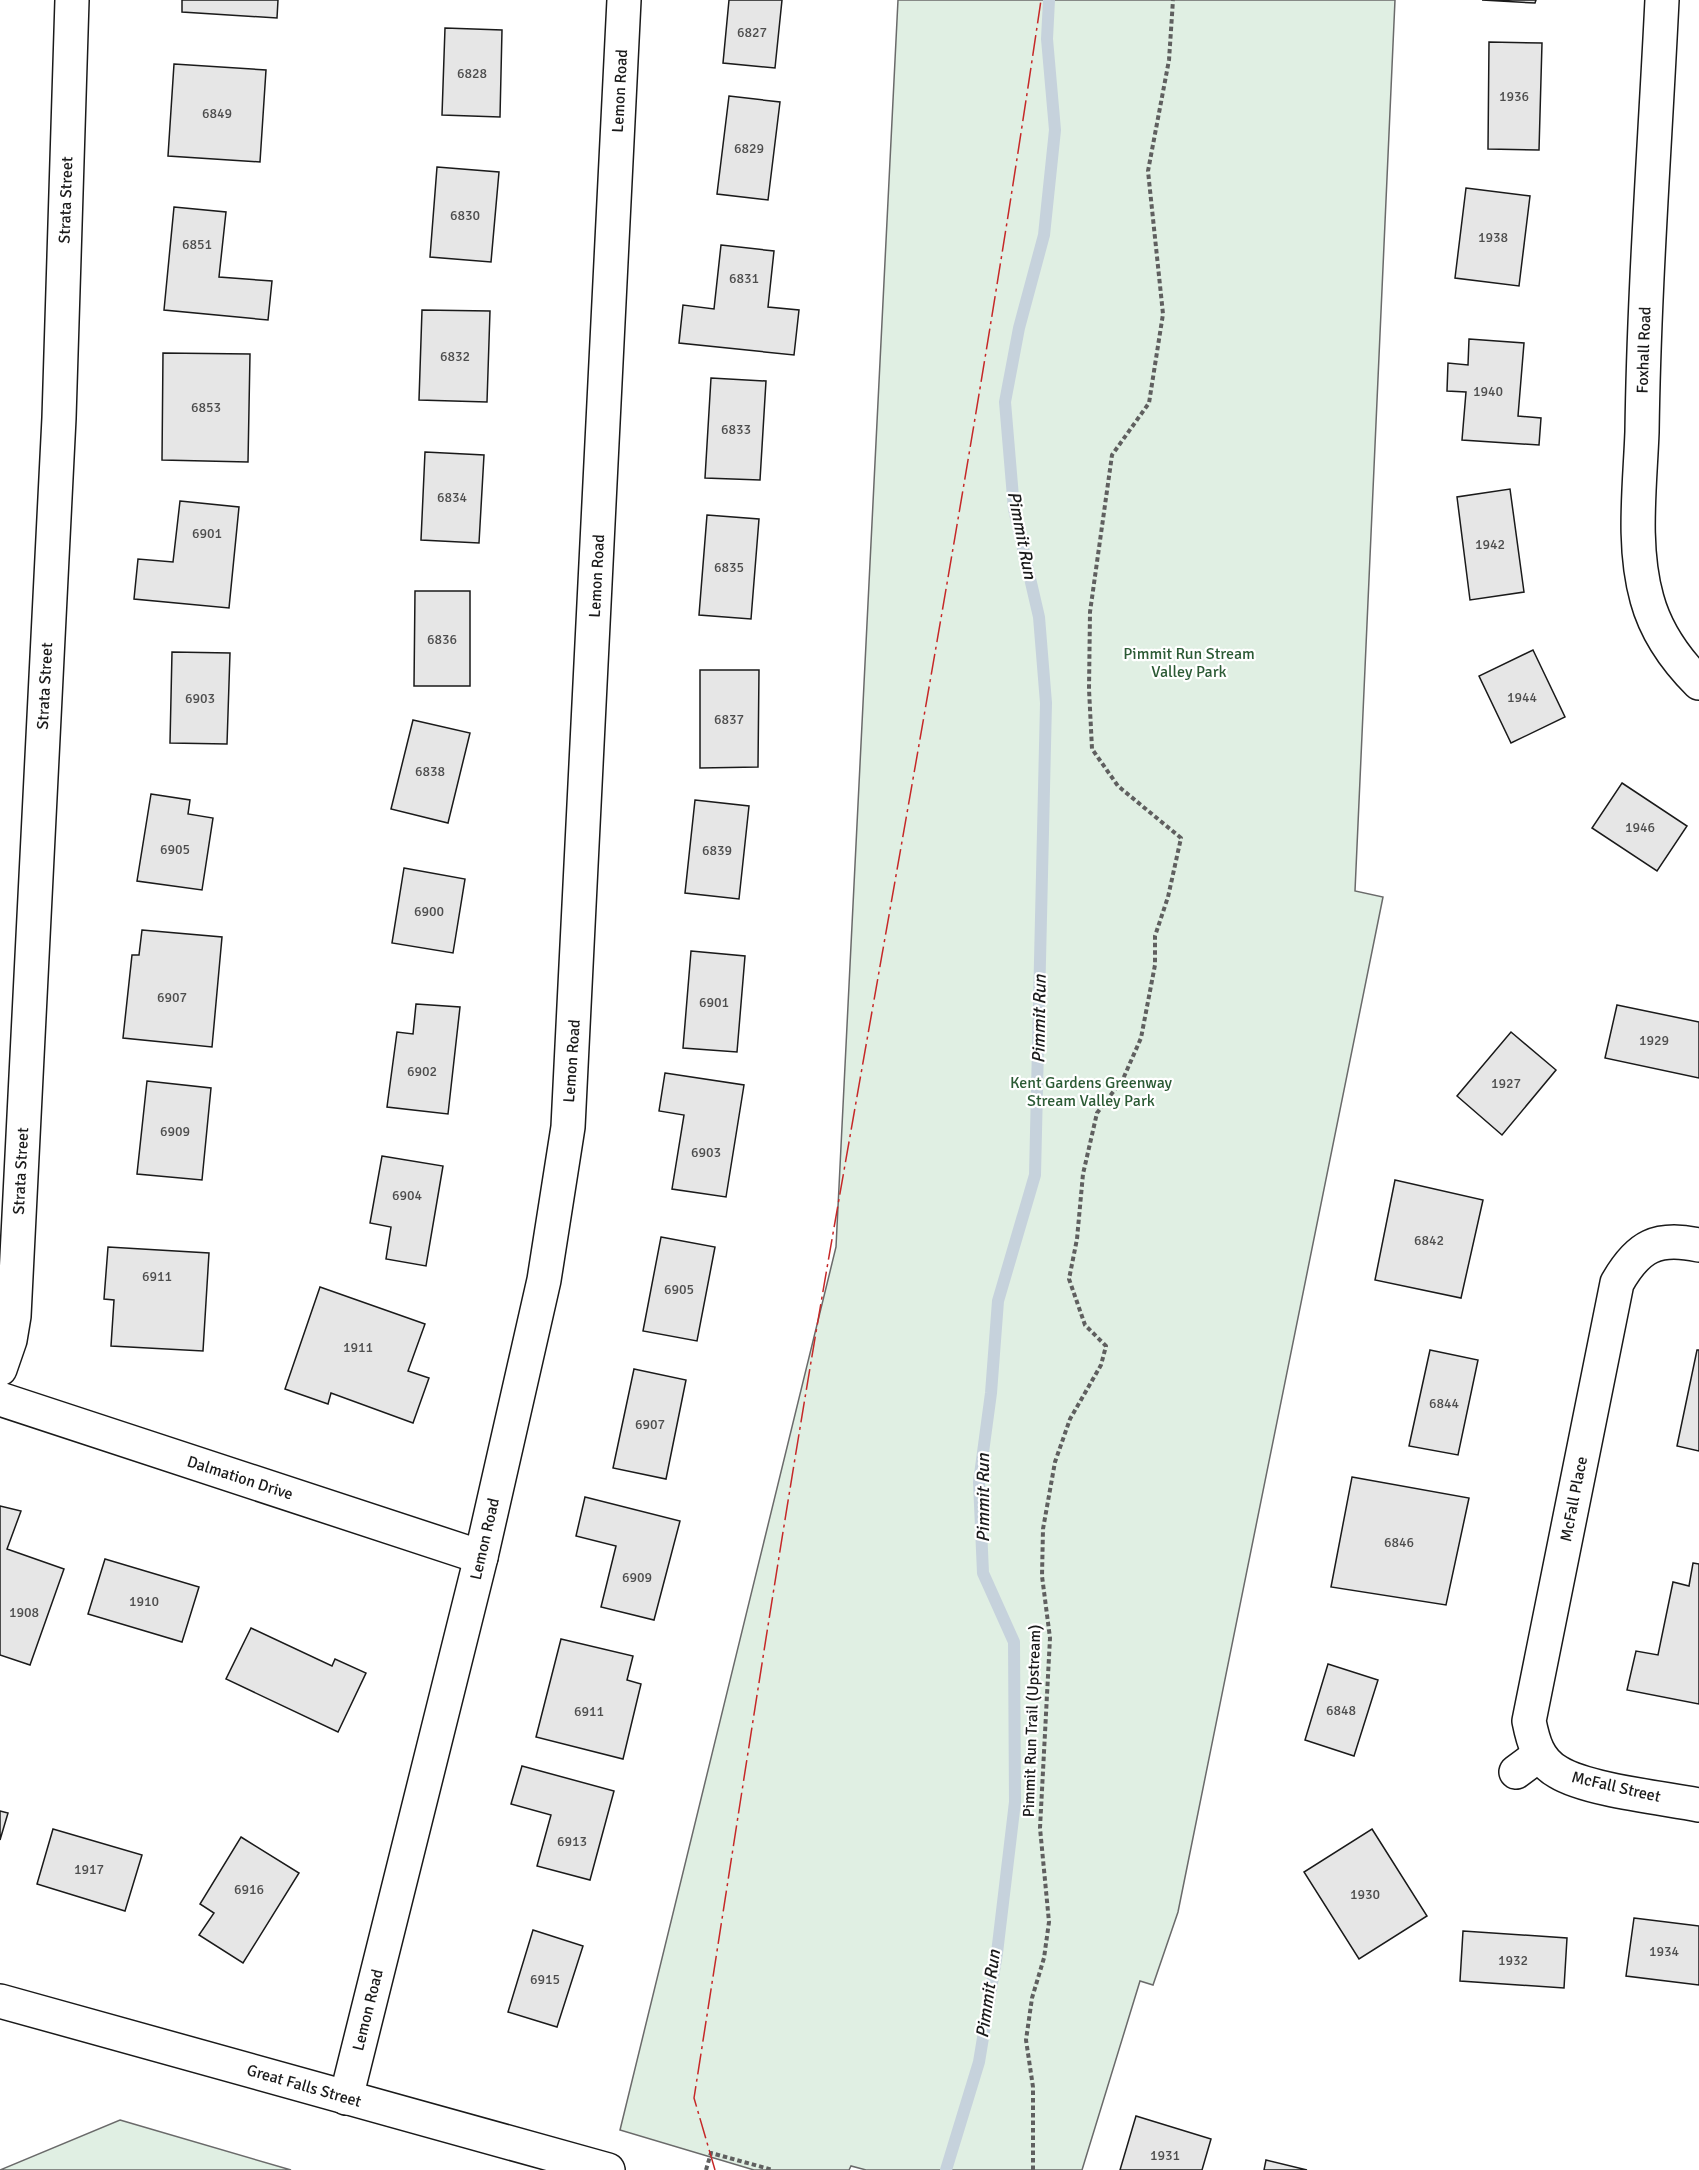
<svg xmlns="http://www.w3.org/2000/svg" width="1699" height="2170" viewBox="0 0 1699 2170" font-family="Signika,sans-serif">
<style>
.green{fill:#e0efe3;stroke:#6a6a6a;stroke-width:1.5}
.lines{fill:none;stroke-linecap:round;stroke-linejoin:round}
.stream{stroke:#c6d2dc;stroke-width:12}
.building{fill:#e6e6e6;stroke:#1a1a1a;stroke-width:1.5}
.minor-casing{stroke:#1a1a1a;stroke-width:36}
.major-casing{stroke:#1a1a1a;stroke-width:36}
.path{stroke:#5f5f5f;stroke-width:4;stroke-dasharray:4.5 3;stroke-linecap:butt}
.minor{stroke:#fff;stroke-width:33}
.major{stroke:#fff;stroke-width:33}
.power{stroke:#c62828;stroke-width:1.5;stroke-dasharray:21 4.5 3 4.5;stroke-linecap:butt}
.labels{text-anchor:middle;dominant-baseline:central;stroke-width:4.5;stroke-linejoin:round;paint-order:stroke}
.number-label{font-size:14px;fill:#4d4d4d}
.street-label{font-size:16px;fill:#1a1a1a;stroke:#fff}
.park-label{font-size:16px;fill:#2b5a34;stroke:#fff}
.water-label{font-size:18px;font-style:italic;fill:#1a1a1a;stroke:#fff}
</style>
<rect width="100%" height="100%" fill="#fff"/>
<g class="green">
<path d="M 898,0 L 1395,0 L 1355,891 L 1383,897 L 1178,1912 L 1153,1985 L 1140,1981 L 1082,2170 L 866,2170 L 851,2166 L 849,2170 L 754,2170 L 620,2130 L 836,1247 Z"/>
<path d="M 120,2120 L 291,2170 L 0,2170 Z"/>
</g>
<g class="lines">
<path class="stream" d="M 946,2170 L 979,2062 L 997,1953 L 1015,1802 L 1014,1642 L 983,1573 L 979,1482 L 991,1393 L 998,1301 L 1035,1175 L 1046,703 L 1039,617 L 1014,509 L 1005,402 L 1019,328 L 1044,235 L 1055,130 L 1047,39 L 1049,0"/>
</g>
<g class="building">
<path d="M 182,0 L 278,0 L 277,18 L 182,12 Z"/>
<path d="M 729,0 L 782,0 L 775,68 L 723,63 Z"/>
<path d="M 1482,0 L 1536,0 L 1535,3 Z"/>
<path d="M 445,28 L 502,30 L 500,117 L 442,115 Z"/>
<path d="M 1489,42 L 1542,43 L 1539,150 L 1488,149 Z"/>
<path d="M 174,64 L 266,70 L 260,162 L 168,156 Z"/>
<path d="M 729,96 L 780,102 L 768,200 L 717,194 Z"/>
<path d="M 437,167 L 499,172 L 491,262 L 430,257 Z"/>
<path d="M 1466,188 L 1530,196 L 1519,286 L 1455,278 Z"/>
<path d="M 174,207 L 226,212 L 219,277 L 272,281 L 268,320 L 164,310 Z"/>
<path d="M 721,245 L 774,251 L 768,307 L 799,310 L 794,355 L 679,343 L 683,305 L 714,309 Z"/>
<path d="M 422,310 L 490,311 L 487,402 L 419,400 Z"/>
<path d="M 1469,339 L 1524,343 L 1518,416 L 1541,418 L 1539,445 L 1462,440 L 1466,392 L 1447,391 L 1448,363 L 1468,365 Z"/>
<path d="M 163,353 L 250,354 L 248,462 L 162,460 Z"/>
<path d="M 711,378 L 766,381 L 760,480 L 705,478 Z"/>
<path d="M 425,452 L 484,455 L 479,543 L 421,540 Z"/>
<path d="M 1510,489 L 1524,592 L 1470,600 L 1457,497 Z"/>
<path d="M 180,501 L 239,507 L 229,608 L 134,599 L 138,559 L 173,562 Z"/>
<path d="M 707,515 L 759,519 L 751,619 L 699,615 Z"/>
<path d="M 415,591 L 470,591 L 470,686 L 414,686 Z"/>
<path d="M 1533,650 L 1565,717 L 1511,743 L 1479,676 Z"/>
<path d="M 172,652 L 230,653 L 227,744 L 170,743 Z"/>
<path d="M 700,670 L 759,670 L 758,767 L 700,768 Z"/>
<path d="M 413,720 L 470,733 L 448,823 L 391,809 Z"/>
<path d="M 1622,783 L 1687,826 L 1657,871 L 1592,828 Z"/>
<path d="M 151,794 L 190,800 L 188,814 L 213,818 L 202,890 L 137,881 Z"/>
<path d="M 695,800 L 749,806 L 739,899 L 685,893 Z"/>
<path d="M 404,868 L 465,879 L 453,953 L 392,943 Z"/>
<path d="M 142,930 L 222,937 L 212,1047 L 123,1038 L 132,955 L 139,955 Z"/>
<path d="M 691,951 L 745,956 L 737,1052 L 683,1048 Z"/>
<path d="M 416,1004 L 460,1007 L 448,1114 L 387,1107 L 397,1032 L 413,1034 Z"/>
<path d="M 1617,1005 L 1699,1022 L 1699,1078 L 1605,1058 Z"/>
<path d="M 1511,1032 L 1556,1070 L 1502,1135 L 1457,1096 Z"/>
<path d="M 665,1073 L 744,1085 L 726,1197 L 672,1189 L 684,1115 L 659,1111 Z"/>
<path d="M 147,1081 L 211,1088 L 202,1180 L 137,1174 Z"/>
<path d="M 382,1156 L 443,1166 L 426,1266 L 386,1259 L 391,1227 L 370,1223 Z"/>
<path d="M 1395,1180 L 1483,1200 L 1461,1298 L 1375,1280 Z"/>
<path d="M 661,1237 L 715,1247 L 697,1341 L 643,1331 Z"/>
<path d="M 108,1247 L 209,1253 L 203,1351 L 111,1346 L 114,1300 L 104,1299 Z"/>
<path d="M 320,1287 L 425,1324 L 408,1371 L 429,1378 L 413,1423 L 331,1393 L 328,1404 L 285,1389 Z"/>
<path d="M 1430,1350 L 1478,1360 L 1458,1455 L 1409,1446 Z"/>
<path d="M 1697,1350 L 1699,1350 L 1699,1451 L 1677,1446 Z"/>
<path d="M 634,1369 L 686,1380 L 666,1479 L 613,1468 Z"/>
<path d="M 1352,1477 L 1469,1498 L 1446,1605 L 1331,1587 Z"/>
<path d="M 585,1497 L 680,1521 L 654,1620 L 601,1607 L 616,1546 L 576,1536 Z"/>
<path d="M 0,1506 L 21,1511 L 7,1549 L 64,1569 L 30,1665 L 0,1655 Z"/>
<path d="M 105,1559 L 199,1587 L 182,1642 L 88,1614 Z"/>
<path d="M 1693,1563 L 1699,1564 L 1699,1704 L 1627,1690 L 1636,1651 L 1658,1655 L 1673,1582 L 1689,1586 Z"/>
<path d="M 251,1628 L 332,1666 L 335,1659 L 366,1673 L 338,1732 L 226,1679 Z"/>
<path d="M 561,1639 L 633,1656 L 627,1680 L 641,1684 L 623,1759 L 536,1737 Z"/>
<path d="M 1328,1664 L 1378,1680 L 1354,1756 L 1305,1740 Z"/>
<path d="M 522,1766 L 614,1791 L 590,1880 L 537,1866 L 551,1815 L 511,1804 Z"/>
<path d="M 0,1811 L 8,1813 L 0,1840 Z"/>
<path d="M 53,1829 L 142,1855 L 125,1911 L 37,1884 Z"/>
<path d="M 1372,1829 L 1427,1916 L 1359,1959 L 1304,1872 Z"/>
<path d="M 241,1837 L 299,1873 L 243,1963 L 199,1935 L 214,1913 L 200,1904 Z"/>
<path d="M 1634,1918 L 1699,1926 L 1699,1985 L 1626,1976 Z"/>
<path d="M 533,1930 L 583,1946 L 557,2027 L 508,2012 Z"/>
<path d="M 1463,1931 L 1567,1938 L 1564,1988 L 1460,1981 Z"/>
<path d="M 1136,2116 L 1211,2139 L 1202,2170 L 1120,2170 Z"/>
<path d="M 1266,2160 L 1307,2170 L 1264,2170 Z"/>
</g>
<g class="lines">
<g class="minor-casing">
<g id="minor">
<path d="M 1662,0 C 1655,144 1644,288 1642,432 C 1640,486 1632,546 1647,599 C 1656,632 1676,660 1699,683"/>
<path d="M 1699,1245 C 1657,1236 1638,1246 1617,1283 L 1529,1721 C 1533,1741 1538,1761 1558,1772 C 1587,1790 1663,1798 1699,1805"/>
<path d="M 0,1369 L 10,1340 L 14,1316 L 59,418 L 72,0"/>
<path d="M 0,1399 L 481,1557"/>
<path d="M 1516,1772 L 1539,1755"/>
<path d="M 346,2098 L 481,1557 L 544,1280 L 568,1127 L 624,0"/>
</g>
</g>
<g class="major-casing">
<path id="major" d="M 0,2001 L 608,2170"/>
</g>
<g class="path">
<path d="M 706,2170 L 711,2153 L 773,2170"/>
<path d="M 1033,2170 L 1033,2087 L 1026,2040 L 1032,1998 L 1044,1958 L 1049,1922 L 1040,1828 L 1050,1638 L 1042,1576 L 1043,1529 L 1055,1462 L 1070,1419 L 1101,1365 L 1106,1346 L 1085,1325 L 1069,1279 L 1077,1239 L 1083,1174 L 1097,1113 L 1123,1079 L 1141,1038 L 1155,965 L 1155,936 L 1168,897 L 1181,838 L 1118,786 L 1092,749 L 1089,689 L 1090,612 L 1112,455 L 1149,403 L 1163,314 L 1148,171 L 1169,60 L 1173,0"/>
</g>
<use href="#minor" class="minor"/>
<use href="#major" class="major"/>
<path class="power" d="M 715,2170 L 694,2098 C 740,1806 784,1513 835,1222 C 906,815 981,409 1041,0"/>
</g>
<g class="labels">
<g class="number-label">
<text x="752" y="32">6827</text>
<text x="472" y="73">6828</text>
<text x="1514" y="96">1936</text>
<text x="217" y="113">6849</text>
<text x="749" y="148">6829</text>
<text x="465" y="215">6830</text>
<text x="1493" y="237">1938</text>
<text x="197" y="244">6851</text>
<text x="744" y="278">6831</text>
<text x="455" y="356">6832</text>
<text x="1488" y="391">1940</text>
<text x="206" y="407">6853</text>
<text x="736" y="429">6833</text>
<text x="452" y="497">6834</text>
<text x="207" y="533">6901</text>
<text x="1490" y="544">1942</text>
<text x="729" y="567">6835</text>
<text x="442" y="639">6836</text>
<text x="1522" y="697">1944</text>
<text x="200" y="698">6903</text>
<text x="729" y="719">6837</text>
<text x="430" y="771">6838</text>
<text x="1640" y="827">1946</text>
<text x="175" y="849">6905</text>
<text x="717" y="850">6839</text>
<text x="429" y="911">6900</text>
<text x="172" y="997">6907</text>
<text x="714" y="1002">6901</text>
<text x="1654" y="1040">1929</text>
<text x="422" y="1071">6902</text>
<text x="1506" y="1083">1927</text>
<text x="175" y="1131">6909</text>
<text x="706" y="1152">6903</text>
<text x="407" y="1195">6904</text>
<text x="1429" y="1240">6842</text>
<text x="157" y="1276">6911</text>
<text x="679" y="1289">6905</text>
<text x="358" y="1347">1911</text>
<text x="1444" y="1403">6844</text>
<text x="650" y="1424">6907</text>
<text x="1399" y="1542">6846</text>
<text x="637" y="1577">6909</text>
<text x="144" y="1601">1910</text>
<text x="24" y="1612">1908</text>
<text x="1341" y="1710">6848</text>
<text x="589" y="1711">6911</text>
<text x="572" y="1841">6913</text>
<text x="89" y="1869">1917</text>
<text x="249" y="1889">6916</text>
<text x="1365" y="1894">1930</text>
<text x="1664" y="1951">1934</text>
<text x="1513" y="1960">1932</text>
<text x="545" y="1979">6915</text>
<text x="1165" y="2155">1931</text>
</g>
<g class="street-label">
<text transform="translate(620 91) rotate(-87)">Lemon Road</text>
<text transform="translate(66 200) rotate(-88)">Strata Street</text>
<text transform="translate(1644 350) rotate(-88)">Foxhall Road</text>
<text transform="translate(597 576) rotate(-87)">Lemon Road</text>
<text transform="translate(45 686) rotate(-87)">Strata Street</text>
<text transform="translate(572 1061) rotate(-86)">Lemon Road</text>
<text transform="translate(21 1171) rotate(-87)">Strata Street</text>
<text transform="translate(240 1478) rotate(18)">Dalmation Drive</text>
<text transform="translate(1574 1499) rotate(-79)">McFall Place</text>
<text transform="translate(485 1539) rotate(-77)">Lemon Road</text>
<text transform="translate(1032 1721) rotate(-88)">Pimmit Run Trail (Upstream)</text>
<text transform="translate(1616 1787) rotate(13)">McFall Street</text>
<text transform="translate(368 2010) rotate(-76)">Lemon Road</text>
<text transform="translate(304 2086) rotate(16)">Great Falls Street</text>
</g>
<g class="park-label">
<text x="1189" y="654">Pimmit Run Stream<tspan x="1189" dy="18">Valley Park</tspan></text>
<text x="1091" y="1083">Kent Gardens Greenway<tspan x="1091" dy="18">Stream Valley Park</tspan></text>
</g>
<g class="water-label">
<text transform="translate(1022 535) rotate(79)">Pimmit Run</text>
<text transform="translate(1039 1019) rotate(-89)">Pimmit Run</text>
<text transform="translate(983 1498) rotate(-90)">Pimmit Run</text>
<text transform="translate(988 1994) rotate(-82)">Pimmit Run</text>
</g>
</g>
</svg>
